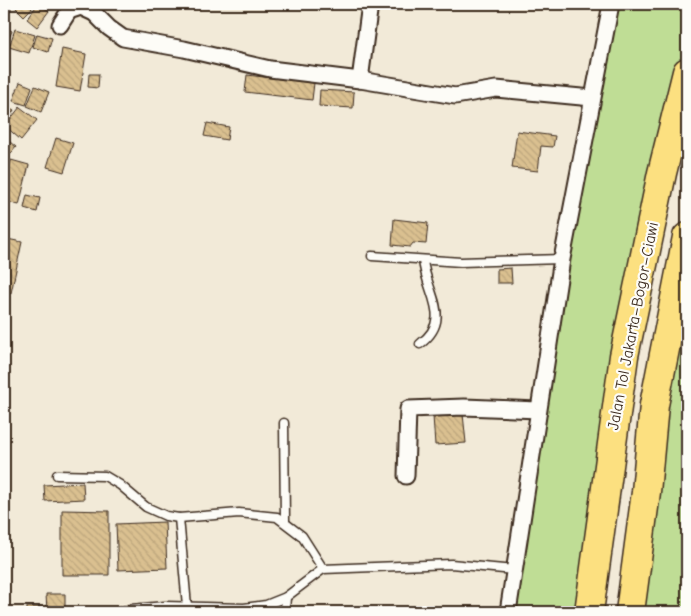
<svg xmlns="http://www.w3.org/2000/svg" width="691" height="616" viewBox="0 0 691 616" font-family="'Comic Neue',sans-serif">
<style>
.green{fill:#bfdd95;stroke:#7d845a}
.building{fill:url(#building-back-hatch);stroke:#3b2a1e}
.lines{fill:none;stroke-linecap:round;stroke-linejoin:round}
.lane-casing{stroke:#3b2a1e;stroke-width:11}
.street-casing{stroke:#3b2a1e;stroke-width:19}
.highway-casing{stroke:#3b2a1e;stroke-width:31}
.lane{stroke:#fdfcf7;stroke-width:8}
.street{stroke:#fdfcf7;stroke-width:15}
.highway{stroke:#fce080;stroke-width:28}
.labels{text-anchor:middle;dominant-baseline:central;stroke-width:4.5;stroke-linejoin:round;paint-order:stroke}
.street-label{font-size:16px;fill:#3b2a1e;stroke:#fdfcf7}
</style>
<defs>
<pattern id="building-back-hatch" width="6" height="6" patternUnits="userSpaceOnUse" patternTransform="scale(1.25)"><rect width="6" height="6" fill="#dac090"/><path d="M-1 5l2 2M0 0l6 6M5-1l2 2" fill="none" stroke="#bca57c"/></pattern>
</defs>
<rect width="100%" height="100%" fill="#f2ead8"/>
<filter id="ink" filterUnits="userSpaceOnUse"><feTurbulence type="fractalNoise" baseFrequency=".02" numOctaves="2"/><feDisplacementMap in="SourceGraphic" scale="10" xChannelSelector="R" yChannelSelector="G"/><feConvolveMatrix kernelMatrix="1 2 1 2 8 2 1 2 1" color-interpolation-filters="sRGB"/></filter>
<g filter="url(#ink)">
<g class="green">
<path d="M 611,4 L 687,4 L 687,72 L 591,612 L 508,612 Z"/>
<path d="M 687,237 L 687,612 L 630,612 Z"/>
</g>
<g class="building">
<path d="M 4,4 L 10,4 L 11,10 L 4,11 Z"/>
<path d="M 12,4 L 36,4 L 24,16 Z"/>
<path d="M 38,4 L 49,11 L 37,27 L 27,19 Z"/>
<path d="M 4,27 L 12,31 L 7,43 L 4,41 Z"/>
<path d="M 15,29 L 35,35 L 29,53 L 9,47 Z"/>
<path d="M 37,34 L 52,38 L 48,52 L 33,47 Z"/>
<path d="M 62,49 L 86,54 L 80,91 L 56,87 Z"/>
<path d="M 89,74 L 99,74 L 98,88 L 88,87 Z"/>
<path d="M 247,75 L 314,83 L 312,100 L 245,92 Z"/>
<path d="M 20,82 L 32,87 L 26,105 L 13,101 Z"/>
<path d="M 35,86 L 49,92 L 41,112 L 27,106 Z"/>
<path d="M 320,90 L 354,92 L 353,108 L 319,106 Z"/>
<path d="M 4,104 L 14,110 L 4,126 Z"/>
<path d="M 20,107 L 37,120 L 21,140 L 5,126 Z"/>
<path d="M 207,123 L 229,127 L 227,140 L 204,136 Z"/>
<path d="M 517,131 L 555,136 L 553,147 L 541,146 L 538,171 L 512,168 Z"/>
<path d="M 4,137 L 16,147 L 4,162 Z"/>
<path d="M 56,138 L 73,143 L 64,172 L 47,167 Z"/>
<path d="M 11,160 L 29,165 L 19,205 L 4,201 L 4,189 Z"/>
<path d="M 27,195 L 40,198 L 37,212 L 24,208 Z"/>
<path d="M 394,219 L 428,223 L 426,244 L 413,243 L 410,247 L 392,245 Z"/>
<path d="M 7,239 L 22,242 L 11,293 L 4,292 L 4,255 Z"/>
<path d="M 511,268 L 512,283 L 497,283 L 497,269 Z"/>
<path d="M 463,414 L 466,443 L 435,445 L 433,416 Z"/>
<path d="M 83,483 L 84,499 L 45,501 L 44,485 Z"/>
<path d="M 62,510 L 109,511 L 109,575 L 62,575 Z"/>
<path d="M 165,522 L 167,568 L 118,570 L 116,524 Z"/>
<path d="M 46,594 L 65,594 L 65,612 L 47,612 Z"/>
<rect x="27" y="607" width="16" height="5"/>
</g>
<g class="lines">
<g class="lane-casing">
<g id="lane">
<path d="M 372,256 L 461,262 L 562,259"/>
<path d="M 420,344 C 454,318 426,294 423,260"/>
<path d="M 284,423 L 285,521"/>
<path d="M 57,475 L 105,476 L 120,485 L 146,507 L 166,516 L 179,518 L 239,513 L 277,517 L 302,536 L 323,569"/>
<path d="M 179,518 L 187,606"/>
<path d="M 120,612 L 131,609 L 165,606 L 244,608 L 266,605 L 286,597 L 323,569 L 451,564 L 514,570"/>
<path d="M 285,612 L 286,597"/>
</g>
</g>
<g class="street-casing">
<g id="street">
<path d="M 60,25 L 69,11 L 81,7 L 94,13 L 109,28 L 123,38 L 184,49 L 270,69 L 360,80 L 455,96 L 496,89 L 592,98"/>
<path d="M 360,80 L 370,4"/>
<path d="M 406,476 L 408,409 L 464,407 L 538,410"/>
<path d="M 508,612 L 562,259 L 611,4"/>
</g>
</g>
<g class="highway-casing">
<g id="highway">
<path d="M 589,612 L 624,356 L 662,173 L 687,72"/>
<path d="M 630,612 L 646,492 L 654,405 L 687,237"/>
</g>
</g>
<use href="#lane" class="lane"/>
<use href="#street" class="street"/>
<use href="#highway" class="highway"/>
</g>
</g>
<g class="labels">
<g class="street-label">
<text transform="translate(633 326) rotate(-79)">Jalan Tol Jakarta–Bogor–Ciawi</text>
</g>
</g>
<rect width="691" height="616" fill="none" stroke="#fdfcf7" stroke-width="20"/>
<rect x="10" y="10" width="671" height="596" fill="none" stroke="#3b2a1e" stroke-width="2" filter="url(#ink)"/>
</svg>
